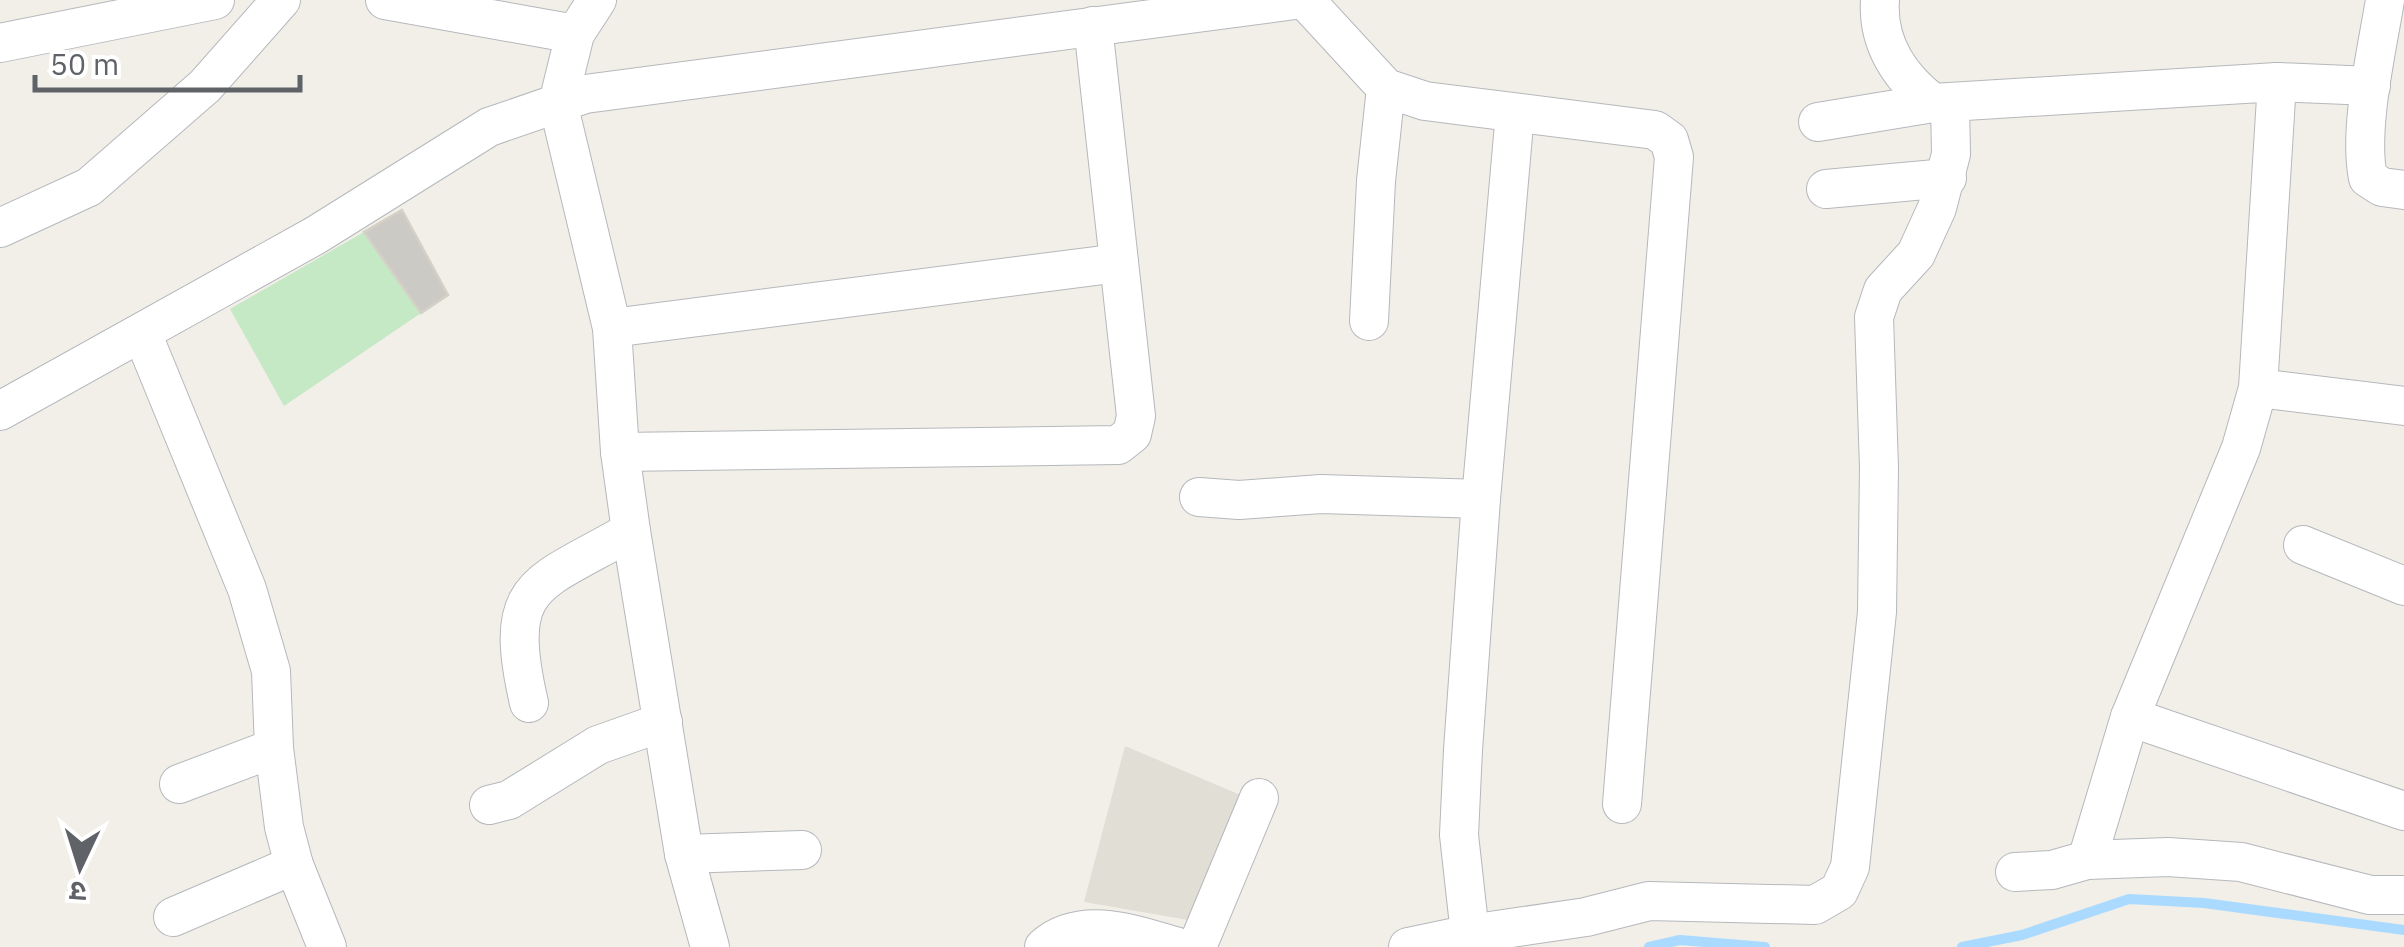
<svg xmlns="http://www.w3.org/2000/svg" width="2404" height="947" viewBox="0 0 2404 947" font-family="'IBM Plex Sans','Noto Sans Devanagari',sans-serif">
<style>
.education{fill:#e1ded6}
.green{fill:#c5e8c5}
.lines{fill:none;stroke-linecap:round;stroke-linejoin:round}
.stream{stroke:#aadaff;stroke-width:10}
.building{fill:#cccac5;stroke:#d6d1c6;stroke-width:2.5}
.minor-casing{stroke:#b5b8bc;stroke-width:40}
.minor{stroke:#fff;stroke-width:38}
</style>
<rect width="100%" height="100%" fill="#f1efe8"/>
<path class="education" d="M 1125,746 L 1243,796 L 1194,921 L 1084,902 Z"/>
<path class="green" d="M 364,232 L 421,313 L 284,406 L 230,309 Z"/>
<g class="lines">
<g class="stream">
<path d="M 1649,947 L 1680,940 L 1765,947"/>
<path d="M 1962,947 L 2022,935 L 2129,899 L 2204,903 L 2404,930"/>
</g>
</g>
<path class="building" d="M 402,210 L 448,295 L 421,313 L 364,232 Z"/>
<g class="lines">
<g class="minor-casing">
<g id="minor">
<path d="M 385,0 L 575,34"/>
<path d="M 597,0 L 575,34 L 558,103 L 612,328 L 620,452 L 631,531 L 684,854 L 710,947"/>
<path d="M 1305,0 L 1386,88 L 1425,101 L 1655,130 L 1669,140 L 1674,157 L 1622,804"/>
<path d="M 1880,0 C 1877,42 1899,77 1933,103 L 2277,82 L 2258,388 L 2241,448 L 2130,717 L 2087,860"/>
<path d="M 2385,0 C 2377,50 2358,129 2368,178 L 2382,187 L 2404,190"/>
<path d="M 0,43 L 215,0"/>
<path d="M 2277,82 L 2371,86"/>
<path d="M 1818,122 L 1933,103"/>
<path d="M 1826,189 L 1947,178"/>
<path d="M 0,228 L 89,187 L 205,86 L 281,0"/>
<path d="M 1369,321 L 1376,181 L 1386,88"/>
<path d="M 612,328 L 1119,263"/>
<path d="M 142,333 L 247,589 L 271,671 L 274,748 L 284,827 L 294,865 L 327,947"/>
<path d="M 2258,388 L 2404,406"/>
<path d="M 0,411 L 316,235 L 489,127 L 585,94 L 1295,0"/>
<path d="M 620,452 L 1118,445 L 1132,434 L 1136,416 L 1093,26"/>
<path d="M 1199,497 L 1239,500 L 1321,494 L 1481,499"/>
<path d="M 2303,545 L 2404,586"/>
<path d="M 529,703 C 501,581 536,586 631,531"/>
<path d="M 2130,717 L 2404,811"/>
<path d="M 179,784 L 274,748"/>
<path d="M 489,805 L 509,800 L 598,745 L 663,722"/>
<path d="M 684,854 L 802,850"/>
<path d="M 2015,872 L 2052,870 L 2087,860 L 2168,857 L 2241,862 L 2370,895 L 2404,895"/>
<path d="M 173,917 L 294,865"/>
<path d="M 1470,934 L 1459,835 L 1463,750 L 1481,499 L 1515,113"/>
<path d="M 1044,947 C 1082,914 1136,935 1178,947"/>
<path d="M 1197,947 L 1259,798"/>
<path d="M 1408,947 L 1470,934 L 1586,917 L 1649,901 L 1815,905 L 1839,891 L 1850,867 L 1877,612 L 1879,468 L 1874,317 L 1883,290 L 1916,254 L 1937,208 L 1951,154 L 1950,104"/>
</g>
</g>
<use href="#minor" class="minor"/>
</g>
<g transform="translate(80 867) rotate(184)" stroke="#ffffff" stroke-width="8" paint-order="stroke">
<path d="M0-8L18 38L0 25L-18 38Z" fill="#5f6368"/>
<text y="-15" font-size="28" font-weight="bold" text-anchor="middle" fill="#5f6368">उ</text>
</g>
<path d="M35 75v15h265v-15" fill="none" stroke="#5f6368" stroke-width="5"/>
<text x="50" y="75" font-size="30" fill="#5f6368" stroke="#ffffff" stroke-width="8" paint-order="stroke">50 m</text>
</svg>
